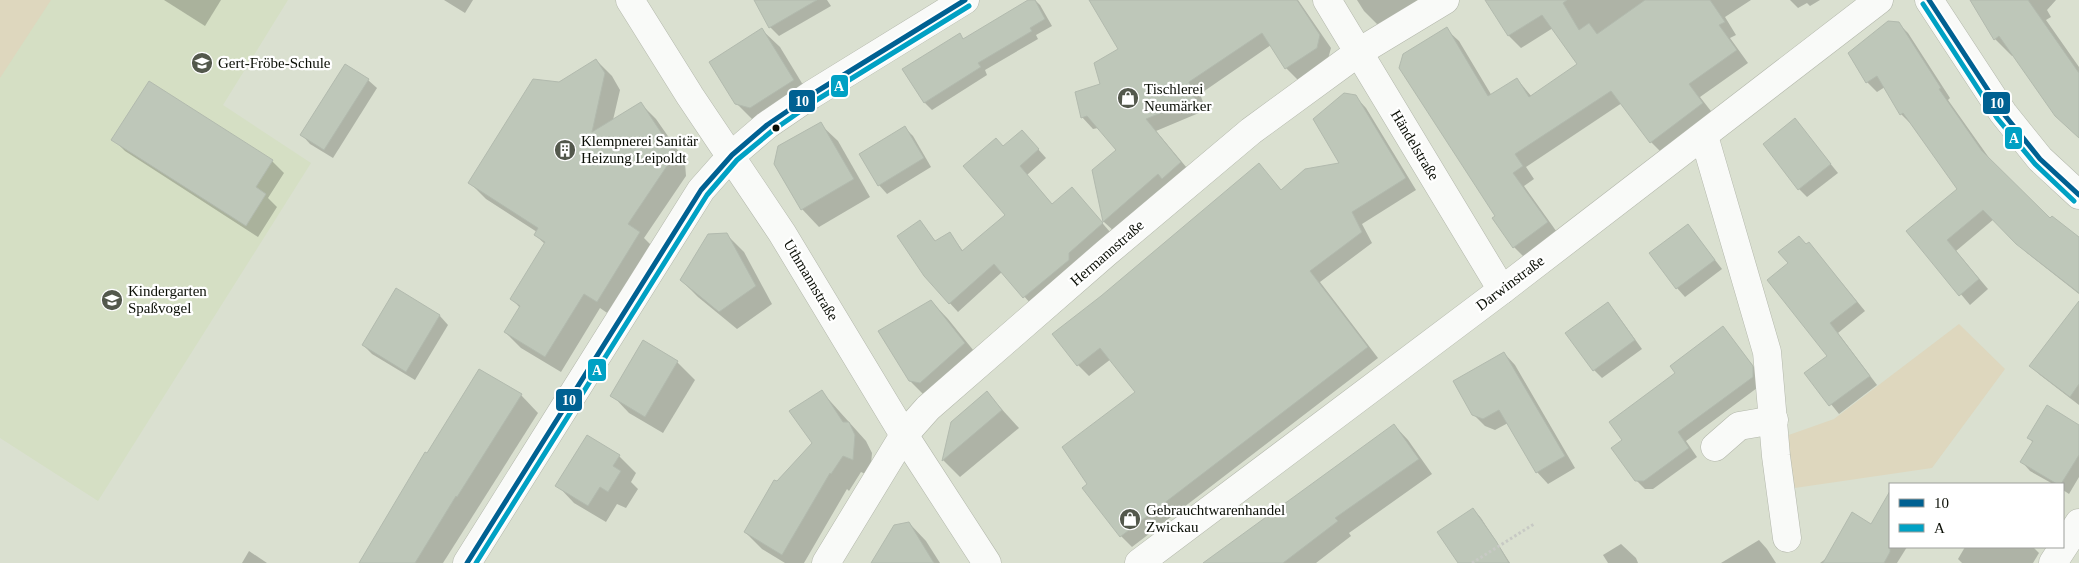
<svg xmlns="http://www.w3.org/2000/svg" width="2079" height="563" viewBox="0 0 2079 563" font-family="Georgia,serif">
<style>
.built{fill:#d5dfc4}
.green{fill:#ded7be}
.shadow{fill:#0003}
.building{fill:#bec7b9;stroke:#b2baae}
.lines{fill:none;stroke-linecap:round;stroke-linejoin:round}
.minor-casing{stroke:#b3b7ab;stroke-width:29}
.major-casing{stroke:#b3b7ab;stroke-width:29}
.path{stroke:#c7c9c4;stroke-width:3;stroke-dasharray:2.5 2.5;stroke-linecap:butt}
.minor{stroke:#f9faf8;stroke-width:28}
.major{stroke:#f9faf8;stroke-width:28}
.bus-1-casing{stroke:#fff;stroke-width:9}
.bus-2-casing{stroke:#fff;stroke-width:9}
.bus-1{stroke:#006192;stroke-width:5}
.bus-2{stroke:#00a1c4;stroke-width:5}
.bus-dot{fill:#0a0e05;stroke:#fff;stroke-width:2}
.labels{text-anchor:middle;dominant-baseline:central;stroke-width:4.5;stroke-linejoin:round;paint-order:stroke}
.poi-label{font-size:15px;fill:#0a0e05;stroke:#fff;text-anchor:start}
.street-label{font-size:15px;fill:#0a0e05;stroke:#fff}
.line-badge{stroke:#fff;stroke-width:2}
.badge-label{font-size:14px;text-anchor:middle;font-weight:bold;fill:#fff}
</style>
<rect width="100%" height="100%" fill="#dae0d0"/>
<path class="built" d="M 0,0 L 288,0 L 223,105 L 311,163 L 98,501 L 0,438 Z"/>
<g class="green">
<path d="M 0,0 L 51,0 L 0,78 Z"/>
<path d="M 1959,324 L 2005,369 L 1932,468 L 1788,489 L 1783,437 L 1834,419 Z"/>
</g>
<g class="shadow">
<path d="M 164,0 L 221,0 L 205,26 Z"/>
<path d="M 444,0 L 473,0 L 465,13 Z"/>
<path d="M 766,0 L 827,0 L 831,6 L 779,36 L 770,27 Z"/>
<path d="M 1030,0 L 1035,0 L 1040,5 L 1052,26 L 1036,35 L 1038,39 L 985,70 L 987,75 L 932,110 L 925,103 L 904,70 L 960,35 L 964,40 Z"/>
<path d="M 1090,0 L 1298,0 L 1331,48 L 1328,59 L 1298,80 L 1286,68 L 1271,45 L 1200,94 L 1206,110 L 1156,131 L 1192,174 L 1116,233 L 1104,222 L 1093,171 L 1117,150 L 1098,128 L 1093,129 L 1082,117 L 1102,85 L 1120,49 Z"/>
<path d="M 1357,0 L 1446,0 L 1382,29 L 1364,11 Z"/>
<path d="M 1493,0 L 1751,0 L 1725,17 L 1736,35 L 1730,38 L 1748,63 L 1700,97 L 1714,115 L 1663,154 L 1651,142 L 1622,103 L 1526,167 L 1534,179 L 1524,186 L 1559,235 L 1526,259 L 1514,247 L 1496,216 L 1446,29 L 1459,41 L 1492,96 L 1517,79 L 1532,97 L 1579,64 L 1553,28 L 1521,48 L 1509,36 L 1488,3 Z"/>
<path d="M 1790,0 L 1820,0 L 1810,6 L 1807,3 L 1798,8 Z"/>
<path d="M 1974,0 L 2056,0 L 2047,10 L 2051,17 L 2046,20 L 2079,67 L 2079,138 L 2014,55 L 2012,56 L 1995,39 L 1978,10 Z"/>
<path d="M 1898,23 L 1908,33 L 1950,98 L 1948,100 L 1992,162 L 2050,220 L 2079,238 L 2079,294 L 2027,253 L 1994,219 L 1956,251 L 1988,289 L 1970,305 L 1908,231 L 1959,189 L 1911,124 L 1901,114 L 1885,87 L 1877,92 L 1867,82 Z"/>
<path d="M 762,30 L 780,47 L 811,98 L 754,121 L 736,103 Z"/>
<path d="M 596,60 L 612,76 L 620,90 L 613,120 L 640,103 L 656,119 L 679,152 L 685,163 L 686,176 L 644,238 L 655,249 L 613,317 L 600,308 L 561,372 L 521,348 L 505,332 L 520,308 L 512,299 L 545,244 L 535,235 L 537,232 L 486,199 L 470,183 L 560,83 Z"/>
<path d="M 368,80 L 377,88 L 333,158 L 310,144 L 302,135 Z"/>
<path d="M 149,82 L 272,161 L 284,173 L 268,198 L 277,207 L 258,237 L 125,151 L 113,139 Z"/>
<path d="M 1355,96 L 1366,108 L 1416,190 L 1362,224 L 1372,243 L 1320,282 L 1378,358 L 1132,547 L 1121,536 L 1089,485 L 1137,392 L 1111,359 L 1089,376 L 1078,365 L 1102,297 L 1259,165 L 1282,191 L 1341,164 Z"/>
<path d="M 1795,120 L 1838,173 L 1807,197 L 1799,189 Z"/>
<path d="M 820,124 L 838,141 L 870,197 L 819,227 L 802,209 Z"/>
<path d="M 905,128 L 913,136 L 931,167 L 887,194 L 879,185 Z"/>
<path d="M 1030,140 L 1046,158 L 1027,175 L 1053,205 L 1080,197 L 1110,232 L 1076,261 L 1032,305 L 1002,272 L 958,312 L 925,276 L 920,222 L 936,242 L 950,234 L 963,251 L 1007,215 L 1003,147 Z"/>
<path d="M 1688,225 L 1722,269 L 1685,297 L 1677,288 Z"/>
<path d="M 726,234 L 744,252 L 772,304 L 737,329 L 698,297 L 681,280 Z"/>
<path d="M 1809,243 L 1865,311 L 1838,333 L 1877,385 L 1839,414 L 1806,373 L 1829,356 L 1806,245 Z"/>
<path d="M 397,290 L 440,316 L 448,325 L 415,380 L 372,354 L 363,345 Z"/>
<path d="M 931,301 L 948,319 L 982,361 L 927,398 L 910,381 Z"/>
<path d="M 2079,303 L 2079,405 L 2040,375 L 2031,366 Z"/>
<path d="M 1608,304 L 1616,313 L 1642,349 L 1602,378 L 1594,370 Z"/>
<path d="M 1723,328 L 1761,376 L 1761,385 L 1686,441 L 1697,457 L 1653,489 L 1645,489 L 1636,480 L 1624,440 L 1677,374 Z"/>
<path d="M 643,342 L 677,362 L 695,380 L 663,433 L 629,413 L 612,395 Z"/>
<path d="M 1504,353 L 1515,365 L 1575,468 L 1548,484 L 1537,472 L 1508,423 L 1495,430 L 1485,426 L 1473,414 Z"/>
<path d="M 822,392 L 866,441 L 872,453 L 870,476 L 861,472 L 849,491 L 847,489 L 804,563 L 785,563 L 762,549 L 745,532 L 777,483 L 814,443 Z"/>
<path d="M 987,393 L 1019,428 L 960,477 L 943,460 L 952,423 Z"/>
<path d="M 521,395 L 538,413 L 443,563 L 360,563 L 428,455 Z"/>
<path d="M 1394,425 L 1408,440 L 1432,474 L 1349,533 L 1351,536 L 1316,563 L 1222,563 Z"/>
<path d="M 2079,426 L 2079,477 L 2069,494 L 2063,490 L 2063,484 L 2053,484 L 2030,471 L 2022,462 L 2033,443 L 2029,438 Z"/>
<path d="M 619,456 L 636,473 L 631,482 L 638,489 L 626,508 L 617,504 L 606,522 L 574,503 L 557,485 Z"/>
<path d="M 1473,509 L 1481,518 L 1510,563 L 1460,563 Z"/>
<path d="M 1876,517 L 1890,525 L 1890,547 L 1907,547 L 1897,563 L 1820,563 L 1872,525 Z"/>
<path d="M 909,523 L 926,541 L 940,563 L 872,563 Z"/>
<path d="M 1759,540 L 1767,549 L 1776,563 L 1721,563 Z"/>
<path d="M 1621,544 L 1636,558 L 1638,563 L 1608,563 L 1603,555 Z"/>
<path d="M 1965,547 L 2033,547 L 2039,553 L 2033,563 L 1962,563 L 1958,559 Z"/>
<path d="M 249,551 L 267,563 L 242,563 Z"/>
</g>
<g class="building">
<path d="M 754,0 L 817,0 L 769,28 Z"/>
<path d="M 1028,0 L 1035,0 L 1045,19 L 1030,28 L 1032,31 L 978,63 L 981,67 L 924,103 L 902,69 L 960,33 L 963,39 Z"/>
<path d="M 1089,0 L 1297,0 L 1320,35 L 1317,48 L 1285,69 L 1262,33 L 1189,82 L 1195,99 L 1146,119 L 1181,162 L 1162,179 L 1158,174 L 1103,222 L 1092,170 L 1116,150 L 1087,116 L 1081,118 L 1075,92 L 1100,84 L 1094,63 L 1118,49 Z"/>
<path d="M 1485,0 L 1567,0 L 1563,3 L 1579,30 L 1589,23 L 1597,34 L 1645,0 L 1710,0 L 1725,22 L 1719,25 L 1737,50 L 1689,84 L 1703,103 L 1650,143 L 1611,91 L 1515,154 L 1523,166 L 1513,173 L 1548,222 L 1513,248 L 1492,218 L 1495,216 L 1399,68 L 1403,54 L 1447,27 L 1488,96 L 1517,78 L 1529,97 L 1577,64 L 1542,15 L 1508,36 Z"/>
<path d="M 1970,0 L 2028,0 L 2079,73 L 2079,138 L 2055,116 L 1999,36 L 1994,40 Z"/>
<path d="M 1888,21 L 1899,22 L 1941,88 L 1939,89 L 1982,151 L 2050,218 L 2052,216 L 2079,237 L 2079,293 L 2016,244 L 1983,210 L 1947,240 L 1979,279 L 1959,296 L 1906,231 L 1957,189 L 1903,113 L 1900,115 L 1877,76 L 1866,83 L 1848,53 Z"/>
<path d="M 762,28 L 794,80 L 750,108 L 735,104 L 709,62 Z"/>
<path d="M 596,59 L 605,73 L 592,132 L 641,102 L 670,146 L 671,160 L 628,224 L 640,232 L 597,302 L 584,294 L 545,357 L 504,332 L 520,306 L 510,299 L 545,242 L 534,235 L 538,228 L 468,183 L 533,79 L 559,82 Z"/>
<path d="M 345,64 L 369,79 L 324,150 L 300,135 Z"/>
<path d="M 149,81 L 273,160 L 256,187 L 266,194 L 246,226 L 111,140 Z"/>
<path d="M 1344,93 L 1356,95 L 1406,178 L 1352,212 L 1362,232 L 1310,271 L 1368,347 L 1120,537 L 1082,488 L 1087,484 L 1062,447 L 1135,392 L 1100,348 L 1077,366 L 1052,334 L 1101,296 L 1259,163 L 1281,190 L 1305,169 L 1339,163 L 1313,119 Z"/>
<path d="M 1795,118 L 1831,164 L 1798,190 L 1763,144 Z"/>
<path d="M 821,122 L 854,179 L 801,210 L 774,164 L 778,146 Z"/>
<path d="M 905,126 L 924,158 L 878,186 L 859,154 Z"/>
<path d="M 1022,130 L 1039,149 L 1020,166 L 1052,204 L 1072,187 L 1103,223 L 1069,253 L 1069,260 L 1023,298 L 994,264 L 949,304 L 924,276 L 897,236 L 920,220 L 935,241 L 950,232 L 962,251 L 1005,215 L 963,166 L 996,138 L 1003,146 Z"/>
<path d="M 1688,224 L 1715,260 L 1676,289 L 1649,253 Z"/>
<path d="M 727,233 L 756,286 L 719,312 L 680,280 L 708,234 Z"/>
<path d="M 1799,236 L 1806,244 L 1809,242 L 1857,302 L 1830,323 L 1870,376 L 1829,406 L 1804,373 L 1827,356 L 1767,280 L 1788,263 L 1778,252 Z"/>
<path d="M 396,288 L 440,315 L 406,372 L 362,345 Z"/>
<path d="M 931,300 L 965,343 L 920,383 L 909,381 L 878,331 Z"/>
<path d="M 2079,301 L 2079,384 L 2070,397 L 2029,366 Z"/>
<path d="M 1608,302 L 1635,340 L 1593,371 L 1565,333 Z"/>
<path d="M 1723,326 L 1753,366 L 1753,377 L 1678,432 L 1689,448 L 1644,481 L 1635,481 L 1611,448 L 1622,440 L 1609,422 L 1675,373 L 1670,366 Z"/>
<path d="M 643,340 L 678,361 L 645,417 L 610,396 Z"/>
<path d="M 1504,352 L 1565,456 L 1536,473 L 1499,410 L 1483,419 L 1472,415 L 1453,381 Z"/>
<path d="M 479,369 L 522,394 L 457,497 L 456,496 L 415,563 L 359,563 L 425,452 L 427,453 Z"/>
<path d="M 822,390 L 843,422 L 849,422 L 855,435 L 853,460 L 843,456 L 831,474 L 830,473 L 782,555 L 744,532 L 774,480 L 777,481 L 812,443 L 789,411 Z"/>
<path d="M 987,391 L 1002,410 L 942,461 L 951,422 Z"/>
<path d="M 2047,405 L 2079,425 L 2079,455 L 2061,484 L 2057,484 L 2020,462 L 2033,441 L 2027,438 Z"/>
<path d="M 1394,424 L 1419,459 L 1335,518 L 1338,521 L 1283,563 L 1203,563 Z"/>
<path d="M 587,435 L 620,455 L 613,466 L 621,471 L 608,492 L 600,487 L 588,506 L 555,486 Z"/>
<path d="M 1890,491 L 1890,552 L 1884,563 L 1823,563 L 1852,512 L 1871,524 Z"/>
<path d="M 1473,508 L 1496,541 L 1509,563 L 1458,563 L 1437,532 Z"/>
<path d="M 909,522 L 934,563 L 871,563 L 894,525 Z"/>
</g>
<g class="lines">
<g class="minor-casing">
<g id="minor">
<path d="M 630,0 L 690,96 L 782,233 L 904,435 L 987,563"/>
<path d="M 1327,0 L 1502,290"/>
<path d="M 1704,136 L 1767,352 L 1776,456 L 1787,538"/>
<path d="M 1715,447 L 1739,426 L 1774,420"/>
<path d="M 467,563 L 701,190 L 732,155 L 767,125 L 811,95 L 965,0"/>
<path d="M 826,563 L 904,435 L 928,408 L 1106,253 L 1251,131 L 1359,52 L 1445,0"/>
<path d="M 1139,563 L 1502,290 L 1879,0"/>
<path d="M 2053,563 L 2079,523"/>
</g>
</g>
<g class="major-casing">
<path id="major" d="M 1929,0 L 2003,113 L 2040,159 L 2079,195"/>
</g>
<path class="path" d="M 1472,563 L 1534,524"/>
<use href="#minor" class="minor"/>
<use href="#major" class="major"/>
<g class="bus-1-casing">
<g id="bus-1">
<path d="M 1929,0 L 2003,113 L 2040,159 L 2079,195"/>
<path d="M 467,563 L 701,190 L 732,155 L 767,125 L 811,95 L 965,0"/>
</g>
</g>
<g class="bus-2-casing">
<g id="bus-2">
<path d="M 1923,4 L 1997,118 L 2035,164 L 2074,201"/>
<path d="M 476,563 L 707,195 L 737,160 L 772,131 L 815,101 L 969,6"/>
</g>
</g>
<use href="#bus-1" class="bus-1"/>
<use href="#bus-2" class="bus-2"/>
</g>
<defs>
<g id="school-disc" transform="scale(1.125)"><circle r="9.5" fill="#53584c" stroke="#fff"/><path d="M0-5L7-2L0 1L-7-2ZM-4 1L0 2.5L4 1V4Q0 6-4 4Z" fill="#fff"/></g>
<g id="shop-disc" transform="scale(1.125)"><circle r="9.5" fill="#53584c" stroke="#fff"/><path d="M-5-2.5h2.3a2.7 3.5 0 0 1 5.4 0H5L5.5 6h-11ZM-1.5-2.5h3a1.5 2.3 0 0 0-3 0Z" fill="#fff"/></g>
<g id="building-disc" transform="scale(1.125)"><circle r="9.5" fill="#53584c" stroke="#fff"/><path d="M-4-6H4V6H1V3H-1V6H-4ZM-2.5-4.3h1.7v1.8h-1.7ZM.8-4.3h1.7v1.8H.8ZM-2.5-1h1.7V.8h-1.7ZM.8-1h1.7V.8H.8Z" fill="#fff"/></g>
</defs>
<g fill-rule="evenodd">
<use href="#school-disc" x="202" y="63"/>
<use href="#shop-disc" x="1128" y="98"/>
<use href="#building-disc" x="565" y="150"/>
<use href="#school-disc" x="112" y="300"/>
<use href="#shop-disc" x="1130" y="519"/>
</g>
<circle class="bus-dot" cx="776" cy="128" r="4.5"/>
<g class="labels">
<g class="poi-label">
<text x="218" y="63">Gert-Fröbe-Schule</text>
<text x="1144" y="89">Tischlerei<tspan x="1144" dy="17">Neumärker</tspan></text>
<text x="581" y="141">Klempnerei Sanitär<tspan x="581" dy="17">Heizung Leipoldt</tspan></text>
<text x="128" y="291">Kindergarten<tspan x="128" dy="17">Spaßvogel</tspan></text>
<text x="1146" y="510">Gebrauchtwarenhandel<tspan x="1146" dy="17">Zwickau</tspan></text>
</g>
<g class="street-label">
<text transform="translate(1415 145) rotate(59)">Händelstraße</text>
<text transform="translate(1107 253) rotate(-41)">Hermannstraße</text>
<text transform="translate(811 280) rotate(59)">Uthmannstraße</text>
<text transform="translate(1510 283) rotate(-37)">Darwinstraße</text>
</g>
</g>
<g class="line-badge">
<rect x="830" y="74" width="19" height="24" rx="5" fill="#00a1c4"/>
<rect x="788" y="89" width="28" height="24" rx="5" fill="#006192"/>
<rect x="1982" y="91" width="29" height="24" rx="5" fill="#006192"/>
<rect x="2004" y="126" width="19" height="24" rx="5" fill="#00a1c4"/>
<rect x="587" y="358" width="20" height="24" rx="5" fill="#00a1c4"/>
<rect x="555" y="388" width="28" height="24" rx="5" fill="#006192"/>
</g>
<g class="badge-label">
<text x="839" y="91">A</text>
<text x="802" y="106">10</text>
<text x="1997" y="108">10</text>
<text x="2014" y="143">A</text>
<text x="597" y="375">A</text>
<text x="569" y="405">10</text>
</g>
<rect x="1889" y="483" width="175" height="65" fill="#ffffff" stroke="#9d9f9b"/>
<rect x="1899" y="499" width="25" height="8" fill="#006192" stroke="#9d9f9b"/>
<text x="1934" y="508" font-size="15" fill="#0a0e05">10</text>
<rect x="1899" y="524" width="25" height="8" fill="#00a1c4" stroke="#9d9f9b"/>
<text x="1934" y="533" font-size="15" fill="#0a0e05">A</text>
</svg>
